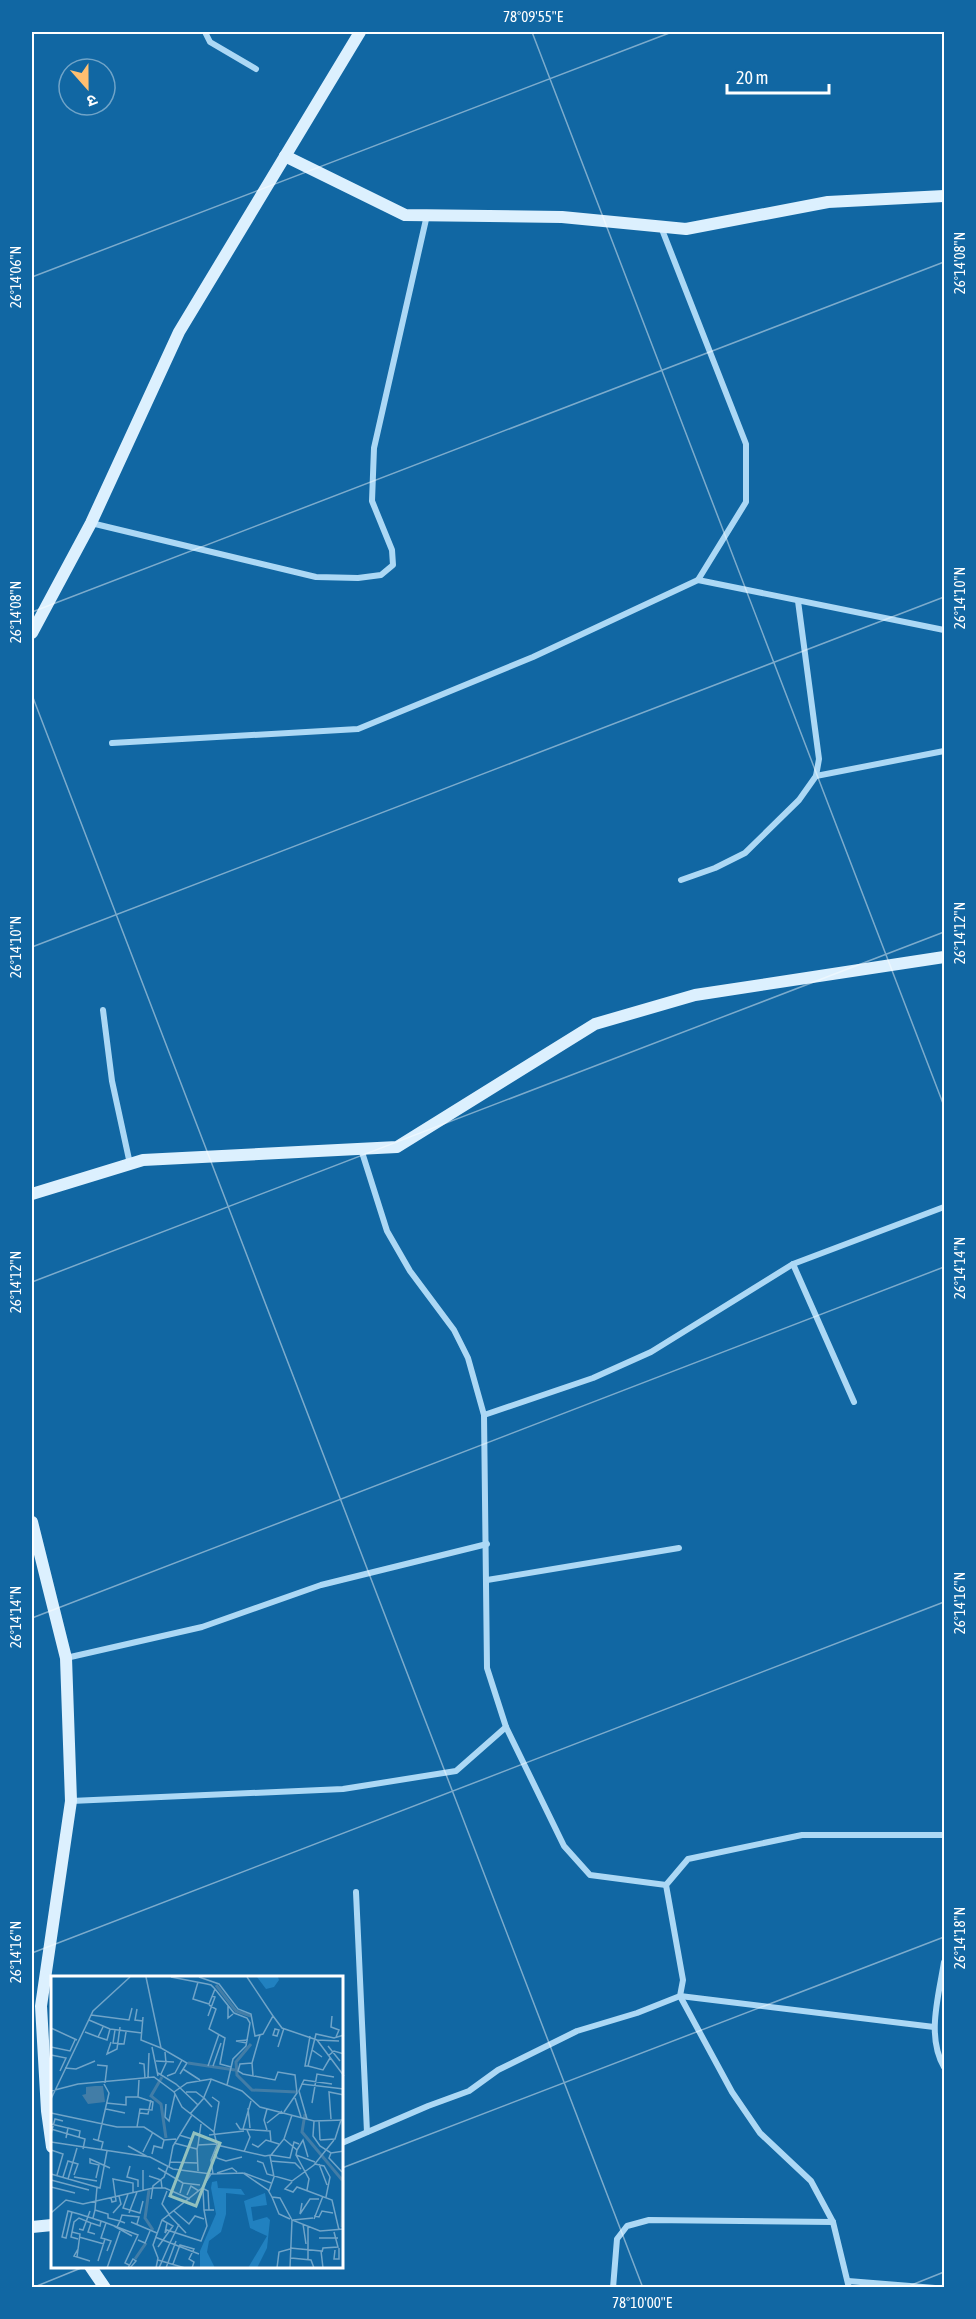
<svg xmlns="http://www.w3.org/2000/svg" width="976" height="2319" viewBox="0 0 976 2319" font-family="'Asap Condensed','Noto Sans Devanagari',sans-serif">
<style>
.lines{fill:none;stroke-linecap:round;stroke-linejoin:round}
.street{stroke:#acd8f5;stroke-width:6}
.secondary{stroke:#dcf0fe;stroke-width:12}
.ticks{fill:none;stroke:#fff;stroke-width:1.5;stroke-opacity:0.45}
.inset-river{fill:none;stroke:#427da7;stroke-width:3}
.inset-road{fill:none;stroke:#70a4c8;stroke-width:1.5}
.view{fill:#93c1be;fill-opacity:0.15;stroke:#93c1be;stroke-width:3}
.inset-edge{fill:none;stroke:#fff;stroke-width:3}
.neatline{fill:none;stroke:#fff;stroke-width:2}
.ticks-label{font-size:15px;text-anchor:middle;fill:#fff}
</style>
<rect width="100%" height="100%" fill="#1167a3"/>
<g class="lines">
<g class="street">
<path d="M 205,32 L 210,42 L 256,69"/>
<path d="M 91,523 L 316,577 L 358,578 L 381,575 L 393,565 L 392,550 L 372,501 L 374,448 L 427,215"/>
<path d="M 698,580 L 944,630"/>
<path d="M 112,743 L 358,729 L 533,657 L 698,580 L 746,502 L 746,444 L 661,227"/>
<path d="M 816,776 L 944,751"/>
<path d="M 681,880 L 715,868 L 745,853 L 799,800 L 816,776 L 819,759 L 798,601"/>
<path d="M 103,1010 L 112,1081 L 130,1164"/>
<path d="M 361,1149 L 387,1231 L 410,1271 L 454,1330 L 468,1358 L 484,1415 L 487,1668 L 506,1727 L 564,1846 L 590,1875 L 666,1885"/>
<path d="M 793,1264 L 854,1402"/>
<path d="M 484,1415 L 593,1378 L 651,1352 L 793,1264 L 944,1207"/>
<path d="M 487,1580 L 679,1548"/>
<path d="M 66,1658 L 202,1627 L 321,1585 L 487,1544"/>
<path d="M 71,1801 L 343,1789 L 456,1771 L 506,1727"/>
<path d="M 356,1892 L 367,2132"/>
<path d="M 944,1962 C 939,1995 926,2036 944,2067"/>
<path d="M 680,1996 L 732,2092 L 760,2133 L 811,2181 L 833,2222 L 849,2288"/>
<path d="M 680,1996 L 934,2027"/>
<path d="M 342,2143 L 428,2106 L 469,2091 L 498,2070 L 577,2031 L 637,2013 L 680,1996 L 683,1980 L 666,1885 L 688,1859 L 802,1835 L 944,1835"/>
<path d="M 848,2281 L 935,2288"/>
<path d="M 613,2288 L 617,2239 L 627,2226 L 649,2220 L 833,2222"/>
</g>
<g class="secondary">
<path d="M 285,156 L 405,215 L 562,217 L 686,229 L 828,202 L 944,196"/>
<path d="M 32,633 L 91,523 L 179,332 L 360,32"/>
<path d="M 32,1194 L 143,1160 L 397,1147 L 595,1024 L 695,995 L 944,957"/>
<path d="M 32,1522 L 66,1658 L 71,1801 L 41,2006 L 47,2111 L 52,2147"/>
<path d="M 32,2227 L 52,2225"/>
<path d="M 90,2266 L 105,2288"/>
</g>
</g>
<path class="ticks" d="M 532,32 L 944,1106M 32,277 L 672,32M 32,612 L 944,262M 32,695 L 643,2288M 32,947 L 944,597M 32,1282 L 944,932M 32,1618 L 944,1267M 32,1953 L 944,1602M 342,2168 L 944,1937M 32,2288 L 86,2266M 904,2288 L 944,2272"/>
<g transform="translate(51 1976)">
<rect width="292" height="292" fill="#1167a3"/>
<path d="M 206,1 L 227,1 L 228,4 L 223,11 L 215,13 ZM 166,205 L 167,212 L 190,213 L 194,219 L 175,217 L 175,238 L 170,256 L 158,265 L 156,276 L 164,292 L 149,292 L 149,275 L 165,238 L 160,212 L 161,206 ZM 214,217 L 216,229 L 200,231 L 202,245 L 216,241 L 219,244 L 216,272 L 206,292 L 197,292 L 216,260 L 199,252 L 193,225 Z" fill="#2181c0"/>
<path d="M 44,110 L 52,110 L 54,126 L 37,128 L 31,119 L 35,118 L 35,111 Z" fill="#427da7"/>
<path class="inset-river" d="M 165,9 L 185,35 L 200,40M 200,68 L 185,86 L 186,99 L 201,114 L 245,116M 137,87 L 184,94M 111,101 L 100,120 L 110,128 L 115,162M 254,138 L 251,156 L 292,205 L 291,251M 98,214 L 94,242 L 102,254M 84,283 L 95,267"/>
<path class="inset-road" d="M 95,1 L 110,72 L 136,87 L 129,98M 120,1 L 156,8 L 160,9 L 164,13 L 158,28 L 142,23 L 147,6M 148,1 L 168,8 L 187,33 L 200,38 L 204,60 L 212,58 L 222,40 L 231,52 L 266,64 L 293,100M 196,1 L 222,40M 164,13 L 183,37 L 196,42 L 199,47 L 195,70 L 182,83 L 176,109M 158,29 L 165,33 L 158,53 L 174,62 L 169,88 L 180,91M 177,30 L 177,42 L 182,38M 86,33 L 84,44 L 92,45M 40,39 L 78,44 L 81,32M 157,40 L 164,21 L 161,20M 281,40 L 280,51 L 288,54 L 285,61M 92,41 L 90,64 L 110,72M 38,44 L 59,53 L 91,57M 0,52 L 26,64M 224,53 L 228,54 L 226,60 L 222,59 ZM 64,54 L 62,67 L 73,68 L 75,56M 34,56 L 47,61 L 52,51M 47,61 L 56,64 L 59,53M 266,64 L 288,65M 60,66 L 56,78 L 66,73 L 69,51M 196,67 L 185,65 L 197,64M 277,70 L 289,85M 0,71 L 19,75 L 24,64M 101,71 L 107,100M 227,71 L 233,52M 261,74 L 265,58 L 283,62 L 293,59M 0,79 L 15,82 L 9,95M 277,80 L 283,75 L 293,78M 105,85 L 123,86M 88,87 L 93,88 L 94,102M 201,87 L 209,59M 46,89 L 56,90 L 54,107M 157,90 L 168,58M 162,90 L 170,67M 257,90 L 254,90 L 259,60M 257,90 L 272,94 L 279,82M 257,90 L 261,74 L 271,81M 14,92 L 25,93 L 44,85M 132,93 L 149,104M 107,97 L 125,108 L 147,129M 110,98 L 115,87 L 114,76M 116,100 L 124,97 L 131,84M 202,100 L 201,87 L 189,88 L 187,95 L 192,98 L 224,104 L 227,96 L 244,99 L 246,117 L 233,136M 97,101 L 98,77M 251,108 L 253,104 L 281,108M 0,115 L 27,108 L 103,101 L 123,116 L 131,131 L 163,156 L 166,169 L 214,180 L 220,179 L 233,163 L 241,139M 123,116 L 136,107 L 160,103 L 191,115 L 209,131 L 263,145 L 293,144M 135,116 L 145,116 L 153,122M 153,121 L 160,104M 161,121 L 168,126 L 163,156M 244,122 L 250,141M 0,123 L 42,35 L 79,1M 55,127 L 75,129 L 75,121 L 87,121 L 88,104M 261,127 L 266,98 L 283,101M 115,128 L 114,141 L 118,145 L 124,118M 197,132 L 199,152M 55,133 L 74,137M 0,137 L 66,151 L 93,151 L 113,164 L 125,163M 89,137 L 97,138 L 100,124M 139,138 L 153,122 L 161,131M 256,143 L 248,115 L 251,108 L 293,113M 280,143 L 278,116 L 293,119M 263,145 L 262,160 L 269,170 L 280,177 L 293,175M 268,145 L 269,164M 185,147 L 189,153 L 219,155 L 220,166M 216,147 L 231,135M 0,148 L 17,152 L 15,162M 86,151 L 89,133 L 101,134 L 102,126 L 87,121M 17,152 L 29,155 L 28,161M 0,153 L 34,163 L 32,173M 192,153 L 200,125M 216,154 L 213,144 L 216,133M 0,158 L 4,143 L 12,145M 128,159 L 141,163 L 138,170M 158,159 L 193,155M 42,163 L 52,166 L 50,174M 233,163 L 246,174 L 245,179 L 264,186M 269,164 L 284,163 L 290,144M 47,165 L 58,117 L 53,108M 0,166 L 99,181 L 122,193 L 160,198M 123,167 L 146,173 L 147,169 L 166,168M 201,168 L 207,171 L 215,164 L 228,168M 147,169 L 150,148M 77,170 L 97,181M 146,172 L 147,195M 0,174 L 12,178 L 6,199M 246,174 L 252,164 L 257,181M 164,175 L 166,182 L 175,185 L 191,181M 92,176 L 102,156M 193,176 L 199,161 L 196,154M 280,177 L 278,182 L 291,196M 101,178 L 103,170 L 111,172 L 113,164M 220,179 L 239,182 L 243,166 L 248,168M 245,179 L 258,203 L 256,214M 206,185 L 212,187 L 216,198 L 241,205 L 263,189 L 283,164M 219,185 L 244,187 L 250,193M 119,186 L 146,187M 264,188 L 273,190 L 279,201 L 275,221M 268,188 L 276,209M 79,190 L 76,201 L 87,204 L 87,211M 118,191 L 122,170 L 141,139M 107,192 L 132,207M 166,197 L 181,192 L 186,196M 193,197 L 220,207M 0,198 L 49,212 L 56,175M 162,198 L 160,184 L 166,169M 98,200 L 110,204 L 111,212M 12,201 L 17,185 L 27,188 L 23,199M 23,201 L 46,205M 45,202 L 48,189 L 39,187 L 39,183 L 59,192M 17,203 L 26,172M 0,204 L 38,214M 241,206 L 234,213 L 242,216 L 246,211 L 281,224 L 288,254M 0,211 L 24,217M 151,212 L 157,215 L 158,234M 152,213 L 153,234M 92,214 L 92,194M 116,215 L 111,228 L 118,238M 218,215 L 223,201 L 219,180M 129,217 L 132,207 L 149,209M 77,218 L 72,232 L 89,237 L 92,225M 136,219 L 140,210 L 148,215M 221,221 L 228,238 L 239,243M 60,222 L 61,226 L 65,225 L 62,203 L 82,207 L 82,216M 100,223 L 102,210 L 113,201 L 117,190M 251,227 L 249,238 L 259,223 L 268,223M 44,234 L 46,211M 123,235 L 138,248 L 144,240 L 153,243M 21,236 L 15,262 L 11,261 L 17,235 L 28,238 L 53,246 L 87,259 L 74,287 L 78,289M 0,237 L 15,224 L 32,228 L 102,212 L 114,212 L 139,223M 62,237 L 70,228 L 68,220M 78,237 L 86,216M 118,239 L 135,257M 263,240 L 268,241 L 271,235 L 282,237M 42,242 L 44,234 L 57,238 L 57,242 L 69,245 L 66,251M 263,243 L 272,220M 242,244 L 262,242M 80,246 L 106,257M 74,247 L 69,245 L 71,239 L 88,241 L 86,248M 116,247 L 114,257 L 116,254 L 150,265 L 156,250 L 153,234 L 163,234M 252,248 L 255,268M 63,250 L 81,260M 257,250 L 257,284M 28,253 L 32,254 L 39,235M 21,256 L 29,258 L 26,281M 44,258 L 37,256 L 40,247 L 49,250 L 50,245M 28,261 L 53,268M 104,261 L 148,278M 268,262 L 287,262M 27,263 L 20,261 L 23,246 L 28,242 L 40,247M 54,263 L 50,262 L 55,247M 87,264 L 94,267 L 99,255M 118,269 L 128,248M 107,271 L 122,250 L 111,244M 239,272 L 270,275 L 272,292M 27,273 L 23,280 L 39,285M 284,274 L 283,283 L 288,283 L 288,272M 271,276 L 272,272 L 287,271 L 283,256M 240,282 L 260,284 L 263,292M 107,284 L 134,292M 47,285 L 54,263 L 60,265 L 56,275M 122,288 L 129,269 L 143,273 L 138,283 L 143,286 L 141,292M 56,292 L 69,255M 77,292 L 82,283 L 85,285 L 79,292M 105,292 L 107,282 L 102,269 L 111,244 L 151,212 L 160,198 L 192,197 L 217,214 L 221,221 L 229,222 L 241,244 L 269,255 L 293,253M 108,292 L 118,269M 115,292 L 125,265M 226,292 L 228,276 L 239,273M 239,292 L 241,244"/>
<path class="view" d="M 143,157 L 169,167 L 145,230 L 119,220 Z"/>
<rect width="292" height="292" class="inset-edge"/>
</g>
<rect width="976" height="2319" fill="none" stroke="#1167a3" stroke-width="66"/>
<g transform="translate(87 87) rotate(159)"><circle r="28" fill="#1167a3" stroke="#70a4c8" stroke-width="1.5"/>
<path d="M0-4.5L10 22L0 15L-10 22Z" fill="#ffbf70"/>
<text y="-9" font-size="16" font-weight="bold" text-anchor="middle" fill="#ffffff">उ</text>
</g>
<path d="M727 84v9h102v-9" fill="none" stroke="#ffffff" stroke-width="3"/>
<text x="736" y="84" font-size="18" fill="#ffffff" stroke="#1167a3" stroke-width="4.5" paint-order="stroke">20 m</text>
<rect x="33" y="33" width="910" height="2253" class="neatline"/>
<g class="ticks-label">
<text x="533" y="22">78°09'55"E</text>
<text transform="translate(960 263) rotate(-90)" y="5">26°14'08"N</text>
<text transform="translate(16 277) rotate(-90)" y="5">26°14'06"N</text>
<text transform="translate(960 598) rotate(-90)" y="5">26°14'10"N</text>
<text transform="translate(16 612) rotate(-90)" y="5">26°14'08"N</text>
<text transform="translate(960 933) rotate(-90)" y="5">26°14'12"N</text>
<text transform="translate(16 947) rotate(-90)" y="5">26°14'10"N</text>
<text transform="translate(960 1268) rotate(-90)" y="5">26°14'14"N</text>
<text transform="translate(16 1282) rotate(-90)" y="5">26°14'12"N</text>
<text transform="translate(960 1603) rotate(-90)" y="5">26°14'16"N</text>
<text transform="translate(16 1617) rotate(-90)" y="5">26°14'14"N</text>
<text transform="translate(960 1938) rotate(-90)" y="5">26°14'18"N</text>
<text transform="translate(16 1952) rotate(-90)" y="5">26°14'16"N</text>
<text x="642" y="2308">78°10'00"E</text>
</g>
</svg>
